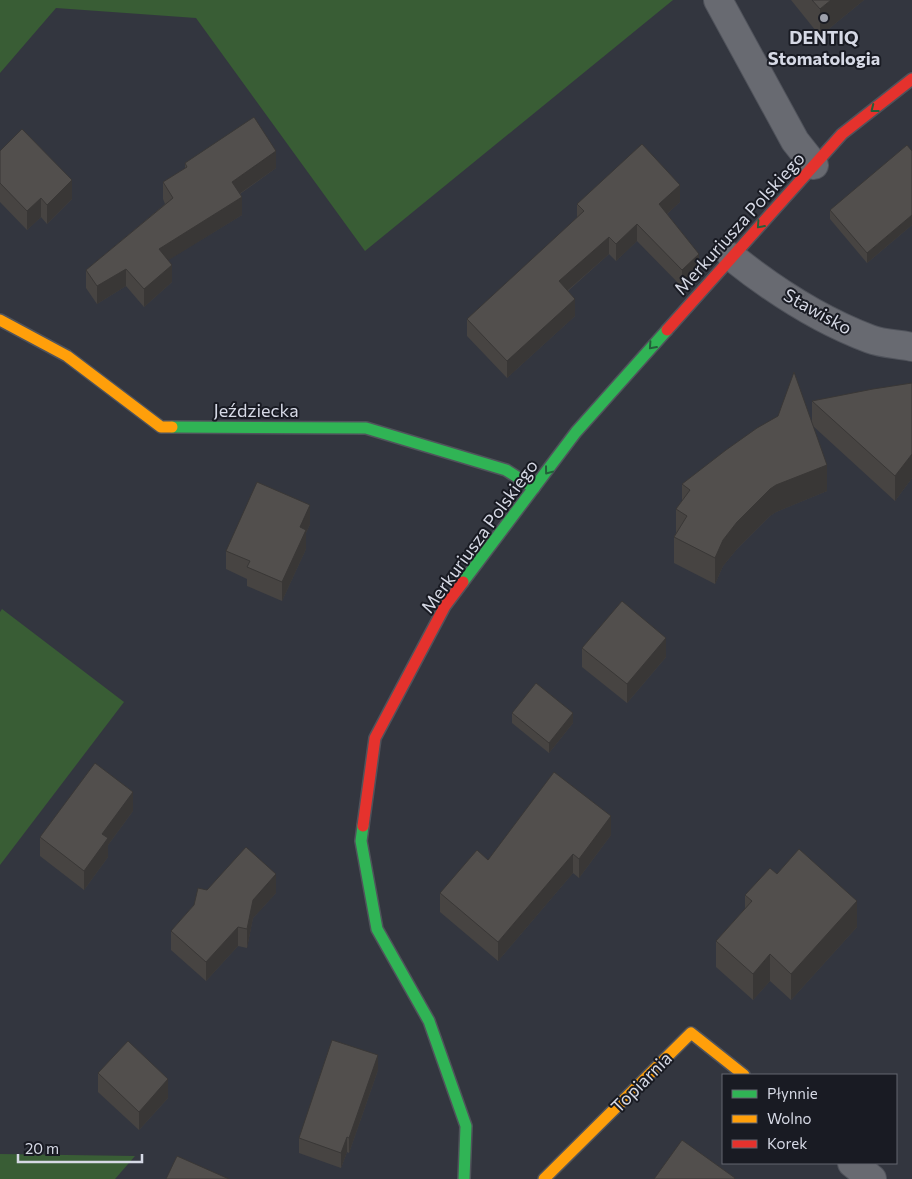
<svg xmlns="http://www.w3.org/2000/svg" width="912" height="1179" viewBox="0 0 912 1179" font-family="Commissioner,sans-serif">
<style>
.green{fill:#395d35}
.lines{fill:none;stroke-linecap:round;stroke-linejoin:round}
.street-casing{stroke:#50535b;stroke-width:30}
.fast-casing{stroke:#50535b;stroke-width:14}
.slow-casing{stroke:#50535b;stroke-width:14}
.jam-casing{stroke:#50535b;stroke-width:14}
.street{stroke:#686a71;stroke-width:28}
.fast{stroke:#30b455;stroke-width:11}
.slow{stroke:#ff9f0a;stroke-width:11}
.jam{stroke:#e5322d;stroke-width:11}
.wall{fill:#474442}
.shaded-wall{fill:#393736}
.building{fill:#524f4d;stroke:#393736}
.oneway{stroke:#23603a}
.poi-dot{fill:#9da0ab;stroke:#191b23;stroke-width:2}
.labels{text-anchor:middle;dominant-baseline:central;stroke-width:4;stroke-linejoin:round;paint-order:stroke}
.poi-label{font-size:18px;font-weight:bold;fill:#d6d9e5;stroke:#191b23}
.street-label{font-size:18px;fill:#d6d9e5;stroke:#191b23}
</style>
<rect width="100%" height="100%" fill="#33363f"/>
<g class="green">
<path d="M 0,0 L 673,0 L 365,251 L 196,18 L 56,8 L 0,73 Z"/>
<path d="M 2,609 L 124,702 L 0,865 L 0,612 Z"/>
<path d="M 0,1154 L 135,1156 L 115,1179 L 0,1179 Z"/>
</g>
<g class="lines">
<g class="street-casing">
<g id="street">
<path d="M 718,0 L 795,141 L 814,165"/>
<path d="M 732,257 C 772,289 822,321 870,339 C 883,344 899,344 912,347"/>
<path d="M 852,1163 L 872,1179"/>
</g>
</g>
<g class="fast-casing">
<g id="fast">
<path d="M 172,427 L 366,428 L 506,470 L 534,488"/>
<path d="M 463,582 L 576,432 L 667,330"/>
<path d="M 363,826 L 361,841 L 377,929 L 429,1021 L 466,1126 L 464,1179"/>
</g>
</g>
<g class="slow-casing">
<g id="slow">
<path d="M 0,320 L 67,356 L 161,427 L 172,427"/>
<path d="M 544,1179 L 691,1033 L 744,1075"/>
</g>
</g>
<g class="jam-casing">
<g id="jam">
<path d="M 667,330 L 842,134 L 912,79"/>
<path d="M 363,826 L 375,738 L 445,606 L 463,582"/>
</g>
</g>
<use href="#street" class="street"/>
<use href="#fast" class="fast"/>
<use href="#slow" class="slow"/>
<use href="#jam" class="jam"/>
</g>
<g class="wall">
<path d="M 791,0 L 864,0 L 820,36 Z"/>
<path d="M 0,151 L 72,199 L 47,224 L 41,217 L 27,230 L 0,202 Z"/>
<path d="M 912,151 L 912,225 L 867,263 L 830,219 L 830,210 Z"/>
<path d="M 185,163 L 276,168 L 240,194 L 242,215 L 168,260 L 172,282 L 144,307 L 126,286 L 97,304 L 86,288 L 86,270 L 165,204 L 163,199 L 163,182 L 185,169 Z"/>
<path d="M 680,202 L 667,214 L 699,271 L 682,287 L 637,241 L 616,261 L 609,254 L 568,291 L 575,316 L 507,378 L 467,336 L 467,319 L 577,218 L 577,204 Z"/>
<path d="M 912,383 L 912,478 L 895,501 L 813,426 L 827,491 L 776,512 L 770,516 L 737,549 L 723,566 L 715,584 L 674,563 L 674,537 L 676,533 L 676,509 L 682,501 L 682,484 L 812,425 L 812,401 Z"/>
<path d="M 310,524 L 306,533 L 306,549 L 282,601 L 247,586 L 247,579 L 226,569 L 226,551 Z"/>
<path d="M 582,648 L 666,657 L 627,703 L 582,667 Z"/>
<path d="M 512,713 L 573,723 L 549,753 L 512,723 Z"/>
<path d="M 133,811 L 108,845 L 108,857 L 84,890 L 40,856 L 40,837 Z"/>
<path d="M 611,835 L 579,878 L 573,873 L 498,961 L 440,912 L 440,893 L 488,860 Z"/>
<path d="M 777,874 L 857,927 L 791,1000 L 770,981 L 753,1000 L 716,967 L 716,941 L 745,909 L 745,895 Z"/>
<path d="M 207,890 L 276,893 L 253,918 L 247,948 L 238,946 L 206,981 L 171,950 L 171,931 Z"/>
<path d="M 378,1070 L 349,1153 L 347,1152 L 341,1168 L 299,1153 L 299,1138 Z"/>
<path d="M 98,1073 L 168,1098 L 139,1130 L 98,1092 Z"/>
</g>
<g class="shaded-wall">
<path d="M 831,0 L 864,0 L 820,36 L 820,9 Z"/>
<path d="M 276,151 L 276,168 L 232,199 L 232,182 Z"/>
<path d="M 72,180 L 72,199 L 47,224 L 47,205 Z"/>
<path d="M 680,185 L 680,202 L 659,221 L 659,204 Z"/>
<path d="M 242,197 L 242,215 L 159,266 L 159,249 Z"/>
<path d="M 41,198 L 41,217 L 27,230 L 27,211 Z"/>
<path d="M 912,215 L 912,225 L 867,263 L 867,253 Z"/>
<path d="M 637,224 L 637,241 L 616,261 L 616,244 Z"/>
<path d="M 609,237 L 609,254 L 559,298 L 559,281 Z"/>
<path d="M 699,254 L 699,271 L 682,287 L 682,270 Z"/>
<path d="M 172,265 L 172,282 L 144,307 L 144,289 Z"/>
<path d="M 126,269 L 126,286 L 97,304 L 97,286 Z"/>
<path d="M 575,299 L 575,316 L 507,378 L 507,361 Z"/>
<path d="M 912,454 L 912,478 L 895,501 L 895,476 Z"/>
<path d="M 827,465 L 827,491 L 776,512 L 770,516 L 737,549 L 723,566 L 715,584 L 715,558 L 723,540 L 737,522 L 770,489 L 776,485 Z"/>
<path d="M 310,505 L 310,524 L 306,533 L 306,549 L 282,601 L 282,582 L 300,527 Z"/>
<path d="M 666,638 L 666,657 L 627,703 L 627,684 Z"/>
<path d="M 573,713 L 573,723 L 549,753 L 549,743 Z"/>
<path d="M 133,792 L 133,811 L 108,845 L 108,857 L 84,890 L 84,871 L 102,834 Z"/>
<path d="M 611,816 L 611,835 L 579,878 L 579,859 Z"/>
<path d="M 573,854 L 573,873 L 498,961 L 498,942 Z"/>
<path d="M 276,874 L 276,893 L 253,918 L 247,948 L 247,929 L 253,900 Z"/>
<path d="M 857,901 L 857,927 L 791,1000 L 791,974 Z"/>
<path d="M 238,927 L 238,946 L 206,981 L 206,962 Z"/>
<path d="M 770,954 L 770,981 L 753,1000 L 753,974 Z"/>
<path d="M 378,1055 L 378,1070 L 349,1153 L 349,1138 Z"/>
<path d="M 168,1079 L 168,1098 L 139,1130 L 139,1112 Z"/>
<path d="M 347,1137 L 347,1152 L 341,1168 L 341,1153 Z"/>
</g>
<g class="building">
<path d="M 812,0 L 831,0 L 820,9 Z"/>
<path d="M 254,117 L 276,151 L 232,182 L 242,197 L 159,249 L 172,265 L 144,289 L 126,269 L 97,286 L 86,270 L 173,198 L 163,182 L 187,167 L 185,163 Z"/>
<path d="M 22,129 L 72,180 L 47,205 L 41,198 L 27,211 L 0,183 L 0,151 Z"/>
<path d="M 642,144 L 680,185 L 659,204 L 699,254 L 682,270 L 637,224 L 616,244 L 609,237 L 559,281 L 575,299 L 507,361 L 467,319 L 584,211 L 577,204 Z"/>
<path d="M 907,145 L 912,151 L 912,215 L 867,253 L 830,210 Z"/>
<path d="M 794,372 L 827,465 L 776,485 L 770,489 L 737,522 L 723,540 L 715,558 L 674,537 L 687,516 L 676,509 L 690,490 L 682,484 L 726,450 L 757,428 L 778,416 Z"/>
<path d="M 912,383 L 912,454 L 895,476 L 812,401 L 873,389 Z"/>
<path d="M 257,482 L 310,505 L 300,527 L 306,530 L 282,582 L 247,567 L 250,561 L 226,551 Z"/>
<path d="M 622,601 L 666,638 L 627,684 L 582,648 Z"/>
<path d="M 536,683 L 573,713 L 549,743 L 512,713 Z"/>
<path d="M 95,763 L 133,792 L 102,834 L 108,838 L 84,871 L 40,837 Z"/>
<path d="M 554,772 L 611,816 L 579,859 L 573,854 L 498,942 L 440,893 L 477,850 L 488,860 Z"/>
<path d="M 246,847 L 276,874 L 253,900 L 247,929 L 238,927 L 206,962 L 171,931 L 194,905 L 198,888 L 207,890 Z"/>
<path d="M 799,849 L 857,901 L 791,974 L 770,954 L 753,974 L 716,941 L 752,901 L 745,895 L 770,868 L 777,874 Z"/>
<path d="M 332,1040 L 378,1055 L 349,1138 L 347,1137 L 341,1153 L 299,1138 Z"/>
<path d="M 128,1041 L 168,1079 L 139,1112 L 98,1073 Z"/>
<path d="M 682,1140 L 735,1178 L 734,1179 L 654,1179 Z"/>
<path d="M 177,1156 L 229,1179 L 166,1179 Z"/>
</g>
<defs><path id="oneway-chevron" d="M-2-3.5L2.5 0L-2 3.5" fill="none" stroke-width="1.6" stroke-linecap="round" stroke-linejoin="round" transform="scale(1.25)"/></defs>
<g class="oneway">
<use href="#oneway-chevron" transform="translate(874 109) rotate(142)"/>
<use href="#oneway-chevron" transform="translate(760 225) rotate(132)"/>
<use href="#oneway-chevron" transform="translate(652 346) rotate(132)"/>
<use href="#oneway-chevron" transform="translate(548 471) rotate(127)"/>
</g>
<circle class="poi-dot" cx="824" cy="18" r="5"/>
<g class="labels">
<g class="poi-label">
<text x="824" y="37">DENTIQ<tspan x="824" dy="21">Stomatologia</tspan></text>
</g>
<g class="street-label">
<text transform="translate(739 223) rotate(-48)">Merkuriusza Polskiego</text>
<text transform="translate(818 311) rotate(29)">Stawisko</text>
<text x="256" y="410">Jeździecka</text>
<text transform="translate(479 536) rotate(-54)">Merkuriusza Polskiego</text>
<text transform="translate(641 1082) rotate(-45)">Topiarnia</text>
</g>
</g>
<rect x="722" y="1074" width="175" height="90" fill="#191b23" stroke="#656771"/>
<rect x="732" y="1090" width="25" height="8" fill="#30b455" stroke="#656771"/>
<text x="767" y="1099" font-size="15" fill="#d6d9e5">Płynnie</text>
<rect x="732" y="1115" width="25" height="8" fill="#ff9f0a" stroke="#656771"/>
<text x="767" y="1124" font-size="15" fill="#d6d9e5">Wolno</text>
<rect x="732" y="1140" width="25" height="8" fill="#e5322d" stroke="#656771"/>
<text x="767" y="1149" font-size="15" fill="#d6d9e5">Korek</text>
<path d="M18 1154v8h124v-8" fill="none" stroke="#d6d9e5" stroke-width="2.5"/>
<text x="25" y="1154" font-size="15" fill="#d6d9e5" stroke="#191b23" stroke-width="4" paint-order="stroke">20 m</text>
</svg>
